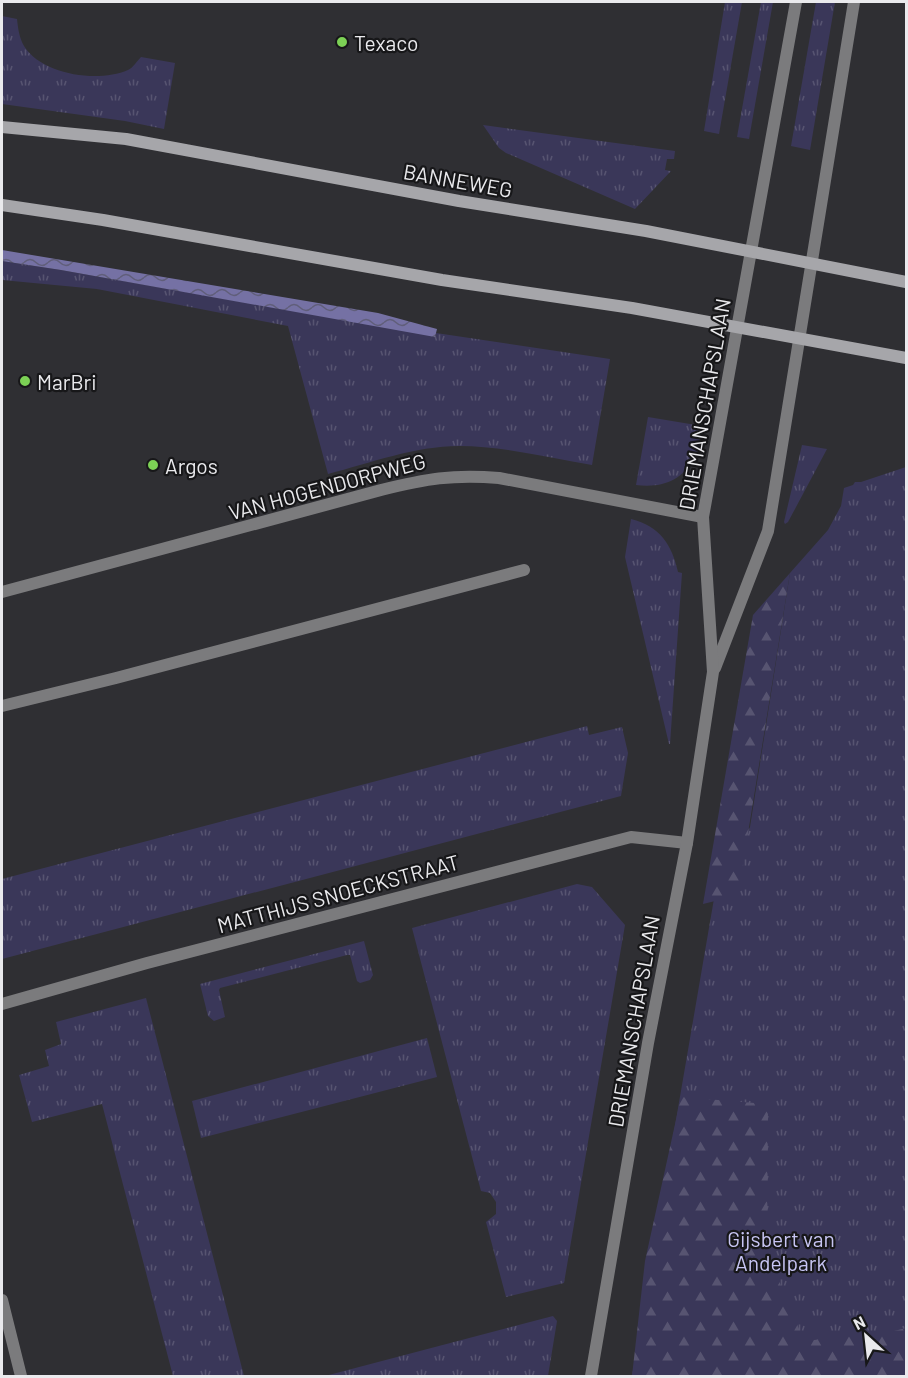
<svg xmlns="http://www.w3.org/2000/svg" width="908" height="1378" viewBox="0 0 908 1378" font-family="Barlow,sans-serif">
<style>
.grass{fill:url(#grass-tufts)}
.forest{fill:url(#forest-firs)}
.water{fill:url(#water-waves)}
.lines{fill:none;stroke-linecap:round;stroke-linejoin:round}
.minor{stroke:#7b7b7d;stroke-width:12}
.secondary{stroke:#a6a6aa;stroke-width:12}
.poi-dot{fill:#7cd155;stroke:#171719;stroke-width:2}
.labels{text-anchor:middle;dominant-baseline:central;stroke-width:4.5;stroke-linejoin:round;paint-order:stroke}
.poi-label{font-size:21px;fill:#eaeaed;stroke:#171719;text-anchor:start}
.street-label{font-size:21px;fill:#eaeaed;stroke:#171719}
.park-label{font-size:21px;fill:#c7c5f3;stroke:#171719}
</style>
<defs>
<pattern id="grass-tufts" width="24" height="20" patternUnits="userSpaceOnUse" patternTransform="scale(1.5)"><rect width="24" height="20" fill="#3a3759"/><path d="M3 7l-1-3M5 7V3M7 7l1-3M15 17l-1-3M17 17v-4M19 17l1-3" fill="none" stroke="#575471"/></pattern>
<pattern id="forest-firs" width="22" height="20" patternUnits="userSpaceOnUse" patternTransform="scale(1.5)"><rect width="22" height="20" fill="#3a3759"/><path d="M5 1l3.5 6h-7zM16 11l3.5 6h-7z" fill="#575471"/></pattern>
<pattern id="water-waves" width="16" height="10" patternUnits="userSpaceOnUse" patternTransform="scale(1.5)"><rect width="16" height="10" fill="#7571a4"/><path d="M0 5q4-4 8 0t8 0" fill="none" stroke="#605e7a"/></pattern>
</defs>
<rect width="100%" height="100%" fill="#2f2f33"/>
<g class="grass">
<path d="M 725,2 L 742,2 L 719,134 L 704,131 Z"/>
<path d="M 761,2 L 773,2 L 749,139 L 737,137 Z"/>
<path d="M 816,2 L 835,2 L 810,150 L 791,146 Z"/>
<path d="M 2,16 L 17,19 C 18,28 19,37 24,46 C 42,75 98,83 128,70 C 133,68 137,61 141,57 L 175,63 L 164,129 L 125,121 L 2,104 Z"/>
<path d="M 483,125 L 675,151 L 674,159 L 667,159 L 665,170 L 671,171 L 635,209 L 506,153 L 499,148 Z"/>
<path d="M 2,261 L 61,270 L 435,336 L 436,333 L 610,359 L 592,465 C 548,458 503,446 459,446 C 415,446 370,463 328,474 L 288,326 L 97,289 L 2,280 Z"/>
<path d="M 648,417 L 702,426 L 697,458 L 693,458 C 682,482 660,488 636,485 Z"/>
<path d="M 802,445 L 827,449 L 788,522 L 785,524 L 784,522 Z"/>
<path d="M 906,467 L 906,1376 L 632,1376 L 715,893 L 750,827 L 790,573 L 828,530 L 841,506 L 844,488 L 853,485 L 855,482 L 861,482 Z"/>
<path d="M 631,519 C 660,526 672,545 678,572 L 682,573 L 670,744 L 669,744 L 625,557 Z"/>
<path d="M 587,726 L 589,735 L 622,727 L 628,753 L 621,796 L 2,959 L 2,879 Z"/>
<path d="M 577,884 L 592,887 L 625,925 L 564,1283 L 506,1297 L 486,1222 L 496,1214 L 496,1202 L 490,1193 L 481,1191 L 412,928 Z"/>
<path d="M 364,941 L 373,975 L 370,980 L 360,983 L 357,981 L 350,955 L 347,955 L 220,988 L 219,990 L 225,1017 L 214,1021 L 208,1016 L 200,984 Z"/>
<path d="M 146,998 L 244,1376 L 173,1376 L 102,1104 L 32,1122 L 19,1075 L 49,1066 L 45,1050 L 61,1044 L 56,1022 Z"/>
<path d="M 427,1038 L 437,1077 L 201,1138 L 192,1101 Z"/>
<path d="M 553,1316 L 557,1321 L 548,1376 L 325,1376 Z"/>
</g>
<g class="forest">
<path d="M 790,573 L 739,889 L 727,898 L 703,904 L 753,615 Z"/>
<path d="M 681,1097 L 768,1104 L 767,1252 L 804,1341 L 886,1333 L 906,1328 L 906,1376 L 632,1376 L 645,1261 Z"/>
</g>
<path class="water" d="M 2,250 L 378,313 L 437,329 L 435,337 L 61,270 L 2,261 Z"/>
<g class="lines">
<g class="minor">
<path d="M 2,592 L 381,490 C 426,479 452,474 499,478 L 703,517"/>
<path d="M 715,668 L 768,531 L 854,2"/>
<path d="M 2,706 L 116,678 L 524,570"/>
<path d="M 2,1004 L 147,963 L 631,837 L 687,843"/>
<path d="M 2,1300 L 21,1376"/>
<path d="M 591,1376 L 648,1043 L 687,843 L 713,672 L 703,517 L 796,2"/>
</g>
<g class="secondary">
<path d="M 2,127 L 126,139 L 459,201 L 646,231 L 906,282"/>
<path d="M 2,205 L 103,220 L 442,280 L 632,308 L 906,358"/>
</g>
</g>
<g class="poi-dot">
<circle cx="342" cy="42" r="6"/>
<circle cx="25" cy="381" r="6"/>
<circle cx="153" cy="465" r="6"/>
</g>
<g class="labels">
<g class="poi-label">
<text x="354" y="42">Texaco</text>
<text x="37" y="381">MarBri</text>
<text x="165" y="465">Argos</text>
</g>
<g class="street-label">
<text transform="translate(458 180) rotate(10)">BANNEWEG</text>
<text transform="translate(704 404) rotate(-80)">DRIEMANSCHAPSLAAN</text>
<text transform="translate(327 486) rotate(-15)">VAN HOGENDORPWEG</text>
<text transform="translate(338 893) rotate(-15)">MATTHIJS SNOECKSTRAAT</text>
<text transform="translate(633 1021) rotate(-80)">DRIEMANSCHAPSLAAN</text>
</g>
<g class="park-label">
<text x="781" y="1238">Gijsbert van<tspan x="781" dy="24">Andelpark</tspan></text>
</g>
</g>
<rect width="908" height="1378" fill="none" stroke="#eaeaed" stroke-width="6"/>
<g transform="translate(866 1336) rotate(333)" stroke="#171719" stroke-width="4.5" paint-order="stroke">
<path d="M0-4.5L10 22L0 15L-10 22Z" fill="#eaeaed"/>
<text y="-9" font-size="16" font-weight="bold" text-anchor="middle" fill="#eaeaed">N</text>
</g>
</svg>
